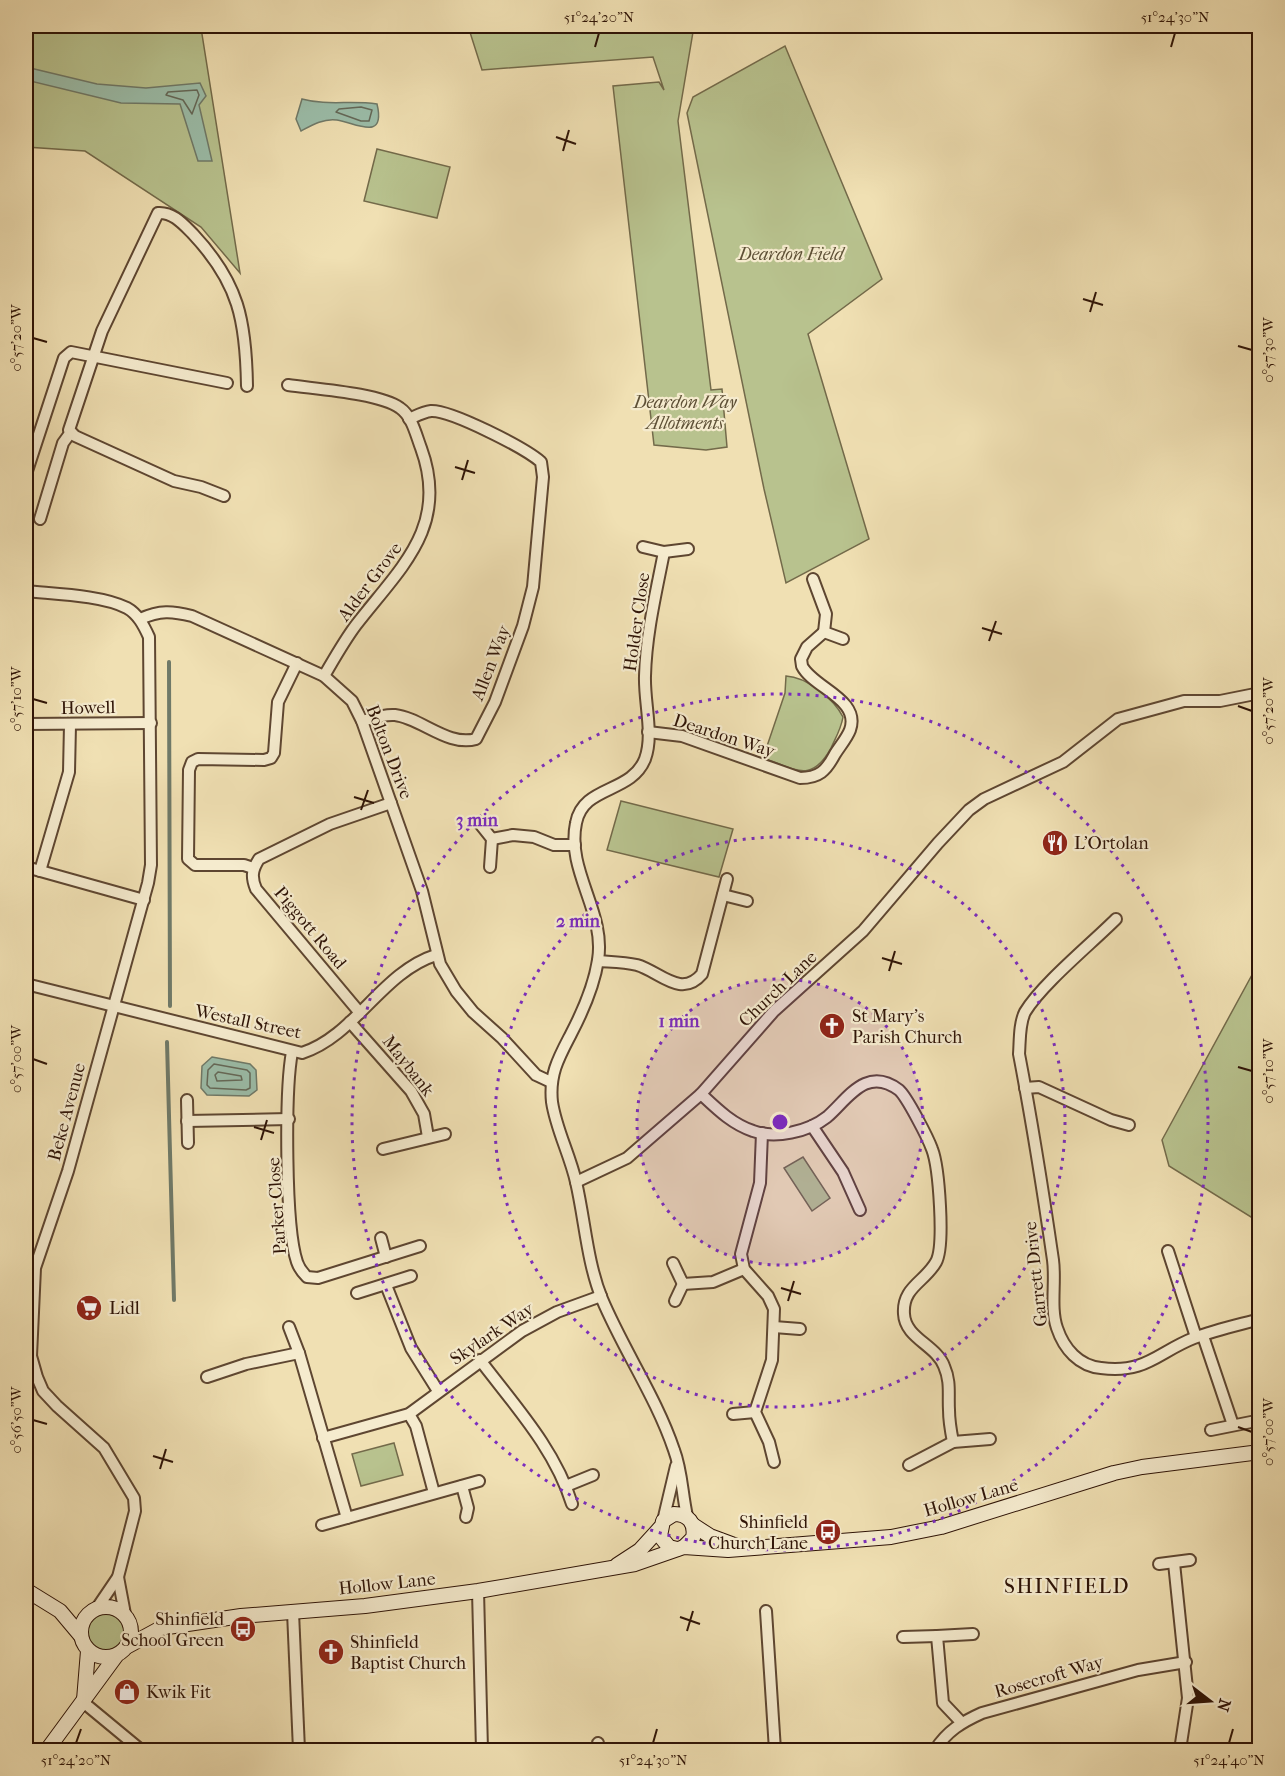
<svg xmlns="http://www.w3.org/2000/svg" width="1285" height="1776" viewBox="0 0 1285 1776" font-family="'IM FELL French Canon',serif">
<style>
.green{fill:#b8c28e;stroke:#736a4a;stroke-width:1.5}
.water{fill:#9bbda9;stroke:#6f7968;stroke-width:1.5}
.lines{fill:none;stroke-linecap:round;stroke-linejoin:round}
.shore{stroke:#646858;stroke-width:1.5}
.stream{stroke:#6f7968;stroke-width:4}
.street-casing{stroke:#5e4631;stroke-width:14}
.secondary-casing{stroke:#2e1306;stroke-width:16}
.street{stroke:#f5ebce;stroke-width:10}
.secondary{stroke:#f5ebce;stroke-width:14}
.ticks{fill:none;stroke:#2e1306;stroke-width:2}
.ring{fill:none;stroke:#7b2cbf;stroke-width:3;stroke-dasharray:3 6}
.labels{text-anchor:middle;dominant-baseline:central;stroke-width:4.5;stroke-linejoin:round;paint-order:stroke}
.park-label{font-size:18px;font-style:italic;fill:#5e5036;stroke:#f5ebce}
.street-label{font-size:18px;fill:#2e1306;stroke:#f5ebce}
.poi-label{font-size:18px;fill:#2e1306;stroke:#f5ebce;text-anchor:start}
.quarter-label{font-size:21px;letter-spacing:1.5px;fill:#2e1306;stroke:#f5ebce}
.centre{fill:#7b2cbf;stroke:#f5ebce;stroke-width:3}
.ring-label{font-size:18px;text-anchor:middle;font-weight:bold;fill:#7b2cbf;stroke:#f5ebce;stroke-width:4.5;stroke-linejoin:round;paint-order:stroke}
.neatline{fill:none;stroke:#2e1306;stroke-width:2}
.ticks-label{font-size:15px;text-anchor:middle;fill:#2e1306}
</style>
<rect width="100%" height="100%" fill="#f0e0b3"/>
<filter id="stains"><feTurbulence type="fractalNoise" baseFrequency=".00333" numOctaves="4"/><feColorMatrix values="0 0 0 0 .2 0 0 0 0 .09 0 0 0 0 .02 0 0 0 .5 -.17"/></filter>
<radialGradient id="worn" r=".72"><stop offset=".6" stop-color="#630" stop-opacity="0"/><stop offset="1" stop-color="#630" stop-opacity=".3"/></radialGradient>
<g class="green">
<path d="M 26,26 L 201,28 L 240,273 L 201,227 L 85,151 L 26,147 Z"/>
<path d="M 468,26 L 694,26 L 678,121 L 711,390 L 722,389 L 727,447 L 706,450 L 654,445 L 613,86 L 659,82 L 664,90 L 653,57 L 482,70 Z"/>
<path d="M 785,46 L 882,279 L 808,334 L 869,539 L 786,583 L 764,489 L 687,113 L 693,97 Z"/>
<path d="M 377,149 L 450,167 L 437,218 L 364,201 Z"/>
<path d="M 786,676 C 807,677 834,699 843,717 C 841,729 836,737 831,748 C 811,784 796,769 763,758 L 785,693 Z"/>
<path d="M 621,801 L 733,829 L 719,877 L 607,850 Z"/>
<path d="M 1259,962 L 1260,1222 L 1259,1222 L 1169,1166 L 1162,1140 Z"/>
<path d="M 803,1157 L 830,1198 L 812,1211 L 784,1168 Z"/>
<path d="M 394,1443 L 403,1475 L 361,1486 L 352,1454 Z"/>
<circle cx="106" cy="1632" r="20"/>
</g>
<g class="water">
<path d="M 26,67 L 97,84 L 146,88 L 200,83 L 206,96 L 199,105 L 212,161 L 198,161 L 180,104 L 121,103 L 26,80 Z"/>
<path d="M 302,99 C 327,106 351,100 377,104 C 386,142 356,123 337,120 C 324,118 312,125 301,131 L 296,119 Z"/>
<path d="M 212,1057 L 250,1064 L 256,1070 L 257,1090 L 249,1096 L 207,1095 L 201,1088 L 202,1066 Z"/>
</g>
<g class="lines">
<g class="shore">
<path d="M 197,90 L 199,95 L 192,114 L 183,100 L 166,95 L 168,92 Z"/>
<path d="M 361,107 L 372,110 L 369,121 L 361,121 L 336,112 L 339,109 Z"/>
<path d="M 214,1064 L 247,1070 L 250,1073 L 250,1088 L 246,1090 L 210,1088 L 207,1085 L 208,1070 Z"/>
<path d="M 218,1072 L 241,1076 L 242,1080 L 217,1081 L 215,1075 Z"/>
</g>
<g class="stream">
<path d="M 169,662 L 170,1006"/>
<path d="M 167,1042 L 174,1300"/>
</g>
<g class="street-casing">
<g id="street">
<path d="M 288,385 C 315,389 379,393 400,408 C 412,416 416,435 421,448 C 450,527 400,568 356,625 C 344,641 334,659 324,676"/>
<path d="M 26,474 L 64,358 L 71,352 L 227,383"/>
<path d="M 224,496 L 201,487 L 174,481 L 75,436 L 69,430 L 102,331 L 158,213 C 173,212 183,224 193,234 C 239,283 246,321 247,386"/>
<path d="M 40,519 L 63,443 L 71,432"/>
<path d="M 643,547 L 664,552 L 688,549"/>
<path d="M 664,552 C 656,593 646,634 645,676 C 644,702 654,735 645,759 C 631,794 583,785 576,823 C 566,871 606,912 598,960 C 594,986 583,1011 571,1034 C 559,1057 549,1074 552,1102 C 556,1129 570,1155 576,1182 C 585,1221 587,1262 602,1299 C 624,1351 656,1397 674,1450 C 682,1471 682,1494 687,1516"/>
<path d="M 813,579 L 826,614 L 824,632 L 843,639"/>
<path d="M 26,591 C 54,594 102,595 127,608 C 138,614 144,626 149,637 L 151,865 L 148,883 L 68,1171 L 35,1268 L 31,1356 L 37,1377 L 43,1391 L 57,1406 L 104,1448 L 134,1498 L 135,1511 L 118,1577 L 97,1608"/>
<path d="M 140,619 C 160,610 172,611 192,616 L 324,676 L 352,701 L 362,721 L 422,891 L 440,964 L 456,991 L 473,1012 L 502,1038 L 536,1075 L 551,1082"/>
<path d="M 362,721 C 373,718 384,714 395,715 C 421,718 448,747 476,739 L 495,702 L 523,626 L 533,587 L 543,477 L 541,462 C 525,448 451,410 431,411 C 423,412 416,416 409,419"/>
<path d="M 26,724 L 151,723"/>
<path d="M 648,732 L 682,736 L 800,778 C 819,778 826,771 835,754 C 840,746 847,738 850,730 C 861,699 813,688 802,666 L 801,659 L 807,647 L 824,632"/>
<path d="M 480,824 L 492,839 L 490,867"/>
<path d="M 492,839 L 513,835 L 534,837 L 554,845 L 575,845"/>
<path d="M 26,867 L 144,900"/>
<path d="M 253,868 L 244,865 L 195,865 L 188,859 L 189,770 L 192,762 L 198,759 L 264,760 L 271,758 L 274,753 L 278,702 L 297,663"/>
<path d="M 40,871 L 69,772 L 70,725"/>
<path d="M 723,895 L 747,901"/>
<path d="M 1116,919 C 1091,944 1042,984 1025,1012 C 1019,1024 1020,1041 1019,1054 C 1032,1122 1043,1191 1053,1260 C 1056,1282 1050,1308 1057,1328 C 1064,1349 1079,1366 1101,1368 C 1146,1374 1158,1352 1194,1338 C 1215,1330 1238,1325 1260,1319"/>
<path d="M 598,961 C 611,962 624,962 637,965 C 659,971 681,999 702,974 L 727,879"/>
<path d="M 26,984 L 302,1053 C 355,1036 382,972 436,955"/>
<path d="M 360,1013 L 256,889 C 251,877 252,870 259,859 L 330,824 L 391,803"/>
<path d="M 350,1022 L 411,1091 L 424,1114 L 428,1137"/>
<path d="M 292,1052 C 285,1090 285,1227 297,1262 C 299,1268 303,1273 307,1277 L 318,1278 L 420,1246"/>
<path d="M 1025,1088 L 1039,1087 L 1111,1120 L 1129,1125"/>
<path d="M 701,1094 C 717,1109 732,1124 753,1131 C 775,1139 808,1132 827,1117 C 847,1100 866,1065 899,1090 C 907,1097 928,1138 932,1149 C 939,1167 945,1246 936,1262 C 925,1282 902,1287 904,1314 C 905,1338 936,1345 944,1366 C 951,1382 948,1394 949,1410 C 949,1421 951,1432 953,1442 L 909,1465"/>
<path d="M 187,1100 L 188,1143"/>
<path d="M 187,1121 L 289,1119"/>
<path d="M 812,1126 L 843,1172 L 860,1210"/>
<path d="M 762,1133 L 760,1183 L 741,1254 L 744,1269 L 768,1296 L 774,1309 L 772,1360 L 755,1412 L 769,1442 L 774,1462"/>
<path d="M 383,1149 L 445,1134"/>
<path d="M 576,1182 L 627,1158 L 701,1094 L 774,1011 L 863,931 L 938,843 L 969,810 L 984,799 L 1063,762 L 1118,719 L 1184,701 L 1220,701 L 1260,693"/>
<path d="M 381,1238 L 386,1257"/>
<path d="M 1168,1251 L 1196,1337"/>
<path d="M 673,1263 L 683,1284 L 713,1282 L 744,1269"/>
<path d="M 386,1285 L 411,1348 L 438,1391"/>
<path d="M 357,1293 L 411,1276"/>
<path d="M 675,1301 L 683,1284"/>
<path d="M 289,1327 L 299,1353 L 347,1518"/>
<path d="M 774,1327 L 800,1329"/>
<path d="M 1203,1336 L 1233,1425"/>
<path d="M 480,1360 C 515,1406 555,1449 572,1504"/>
<path d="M 207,1377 L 246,1364 L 299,1353"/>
<path d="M 409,1414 L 416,1426 L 434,1493"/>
<path d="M 733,1414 L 755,1412"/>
<path d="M 1211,1430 L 1256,1421"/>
<path d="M 323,1438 L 409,1414 L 522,1331 L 557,1312 L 601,1296"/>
<path d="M 953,1442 L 990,1439"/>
<path d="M 462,1486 L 468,1508 L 466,1517"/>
<path d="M 566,1486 L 593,1475"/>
<path d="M 663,1521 L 676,1466"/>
<path d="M 322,1525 L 479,1481"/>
<path d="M 1174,1563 L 1188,1698 L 1180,1750"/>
<path d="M 1159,1564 L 1190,1560"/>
<path d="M 118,1577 L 125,1614"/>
<path d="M 478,1591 L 482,1750"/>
<path d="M 766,1611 L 775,1750"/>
<path d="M 293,1612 L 299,1750"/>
<path d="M 903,1637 L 937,1636"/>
<path d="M 83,1702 L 141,1750"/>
<path d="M 961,1722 L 943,1703 L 937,1636 L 973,1634"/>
<path d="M 597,1750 L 598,1743"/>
<path d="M 935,1750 C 947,1731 962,1722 982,1713 L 1138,1670 L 1186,1662"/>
</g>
</g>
<g class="secondary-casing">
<g id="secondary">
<path d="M 693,1525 L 710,1536 L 737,1546"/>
<path d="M 677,1549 L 669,1547 L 660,1536 L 663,1521 L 674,1514 C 688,1514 696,1523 693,1538 L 684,1547"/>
<path d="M 617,1565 L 640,1550 L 660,1528"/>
<path d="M 26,1590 L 60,1611 L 81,1636"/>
<circle cx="106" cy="1632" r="25"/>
<path d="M 128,1646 L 161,1628 L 241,1616 L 365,1606 L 478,1591 L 635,1564 L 684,1547 L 728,1550 L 891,1537 L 941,1527 L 1114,1473 L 1142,1467 L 1260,1452"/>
<path d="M 84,1700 L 88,1651"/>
<path d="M 47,1750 L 116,1656"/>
</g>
</g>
<use href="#street" class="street"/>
<use href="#secondary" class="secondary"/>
</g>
<path class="ticks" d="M 595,47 L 599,33M 1171,47 L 1175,33M 556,137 L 576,144M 563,151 L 569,130M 1083,299 L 1103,305M 1090,312 L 1096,292M 33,338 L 47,342M 1238,346 L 1252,350M 455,467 L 475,473M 462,480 L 468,460M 982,628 L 1002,634M 989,641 L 996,621M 33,699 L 47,703M 1238,706 L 1252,711M 354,797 L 374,803M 361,810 L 368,790M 882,958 L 902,964M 889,971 L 895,951M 33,1059 L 47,1064M 1238,1067 L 1252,1071M 254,1127 L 274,1133M 261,1140 L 267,1120M 781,1288 L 801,1294M 788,1301 L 794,1281M 33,1420 L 47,1424M 1238,1427 L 1252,1432M 153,1456 L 173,1462M 160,1469 L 166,1449M 680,1617 L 700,1624M 687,1631 L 693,1611M 76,1743 L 81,1729M 653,1743 L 657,1729M 1229,1743 L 1233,1729"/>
<circle cx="780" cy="1122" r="143" fill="#7b2cbf" fill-opacity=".12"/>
<g class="ring">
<circle cx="780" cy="1122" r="143"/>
<circle cx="780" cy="1122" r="285"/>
<circle cx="780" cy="1122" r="428"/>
</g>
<defs>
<g id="restaurant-disc" transform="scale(1.35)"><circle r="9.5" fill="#8f2418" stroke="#f5ebce"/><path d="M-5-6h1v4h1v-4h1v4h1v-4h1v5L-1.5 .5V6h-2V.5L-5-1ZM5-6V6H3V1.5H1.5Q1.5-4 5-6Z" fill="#fff"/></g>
<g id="church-disc" transform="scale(1.35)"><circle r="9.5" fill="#8f2418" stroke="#f5ebce"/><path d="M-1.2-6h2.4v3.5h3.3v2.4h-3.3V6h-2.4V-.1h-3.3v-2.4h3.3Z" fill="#fff"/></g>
<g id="supermarket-disc" transform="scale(1.35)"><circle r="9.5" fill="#8f2418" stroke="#f5ebce"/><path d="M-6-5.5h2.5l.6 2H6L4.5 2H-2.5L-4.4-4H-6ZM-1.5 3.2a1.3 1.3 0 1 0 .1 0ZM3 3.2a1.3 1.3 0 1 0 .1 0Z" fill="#fff"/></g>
<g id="bus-disc" transform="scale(1.35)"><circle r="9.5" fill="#8f2418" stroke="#f5ebce"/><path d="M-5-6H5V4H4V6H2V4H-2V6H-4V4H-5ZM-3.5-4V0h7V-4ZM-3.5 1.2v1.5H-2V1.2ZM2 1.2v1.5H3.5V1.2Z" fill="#fff"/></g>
<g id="shop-disc" transform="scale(1.35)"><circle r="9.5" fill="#8f2418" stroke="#f5ebce"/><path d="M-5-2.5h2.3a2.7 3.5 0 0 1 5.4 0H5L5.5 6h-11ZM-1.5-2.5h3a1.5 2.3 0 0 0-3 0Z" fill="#fff"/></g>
</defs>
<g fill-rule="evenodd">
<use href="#restaurant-disc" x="1055" y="843"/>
<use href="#church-disc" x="832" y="1026"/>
<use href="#supermarket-disc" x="89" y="1308"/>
<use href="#bus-disc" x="828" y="1532"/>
<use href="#bus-disc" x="243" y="1629"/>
<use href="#church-disc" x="331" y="1652"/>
<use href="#shop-disc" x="127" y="1692"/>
</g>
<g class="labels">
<g class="park-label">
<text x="791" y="254">Deardon Field</text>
<text x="685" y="402">Deardon Way<tspan x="685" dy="21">Allotments</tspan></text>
</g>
<g class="street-label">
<text transform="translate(370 582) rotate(-53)">Alder Grove</text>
<text transform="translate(637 622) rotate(-82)">Holder Close</text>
<text transform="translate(491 663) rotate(-69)">Allen Way</text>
<text transform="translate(88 708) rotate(-1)">Howell</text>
<text transform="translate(724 736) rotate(18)">Deardon Way</text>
<text transform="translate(389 752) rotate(69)">Bolton Drive</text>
<text transform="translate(310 928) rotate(50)">Piggott Road</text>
<text transform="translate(778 989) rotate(-44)">Church Lane</text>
<text transform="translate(248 1022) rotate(12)">Westall Street</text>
<text transform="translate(408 1066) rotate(52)">Maybank</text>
<text transform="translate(67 1112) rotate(-75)">Beke Avenue</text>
<text transform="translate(277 1206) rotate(-94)">Parker Close</text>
<text transform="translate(1036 1274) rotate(-96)">Garrett Drive</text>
<text transform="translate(492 1334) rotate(-34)">Skylark Way</text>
<text transform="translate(971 1498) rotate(-16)">Hollow Lane</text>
<text transform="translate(387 1584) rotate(-6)">Hollow Lane</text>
<text transform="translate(1049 1677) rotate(-16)">Rosecroft Way</text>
</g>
<g class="poi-label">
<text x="1074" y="843">L'Ortolan</text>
<text x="852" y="1016">St Mary's<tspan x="852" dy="21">Parish Church</tspan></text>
<text x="109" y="1308">Lidl</text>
<text x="808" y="1522" text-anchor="end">Shinfield<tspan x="808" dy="21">Church Lane</tspan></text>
<text x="224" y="1619" text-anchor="end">Shinfield<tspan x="224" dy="21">School Green</tspan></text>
<text x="350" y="1642">Shinfield<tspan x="350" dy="21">Baptist Church</tspan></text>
<text x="146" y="1692">Kwik Fit</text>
</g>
<g class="quarter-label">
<text x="1067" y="1586">SHINFIELD</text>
</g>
</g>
<circle cx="780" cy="1122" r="9" class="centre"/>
<g class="ring-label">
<text x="477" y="826">3 min</text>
<text x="578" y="927">2 min</text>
<text x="679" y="1027">1 min</text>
</g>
<rect width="1285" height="1776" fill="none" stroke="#f0e0b3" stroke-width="66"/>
<g transform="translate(1210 1701) rotate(107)" stroke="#f5ebce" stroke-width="4.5" paint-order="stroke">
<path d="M0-4.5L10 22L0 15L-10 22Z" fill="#2e1306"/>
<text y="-9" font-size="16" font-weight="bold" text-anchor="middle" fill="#2e1306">N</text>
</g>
<rect x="33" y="33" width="1219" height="1710" class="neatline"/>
<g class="ticks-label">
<text x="599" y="22">51°24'20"N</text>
<text x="1175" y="22">51°24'30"N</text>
<text transform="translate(16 338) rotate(-90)" y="5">0°57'20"W</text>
<text transform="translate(1268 350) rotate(-90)" y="5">0°57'30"W</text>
<text transform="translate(16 699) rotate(-90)" y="5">0°57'10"W</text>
<text transform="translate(1268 711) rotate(-90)" y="5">0°57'20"W</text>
<text transform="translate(16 1059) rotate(-90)" y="5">0°57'00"W</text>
<text transform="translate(1268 1071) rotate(-90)" y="5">0°57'10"W</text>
<text transform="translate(16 1420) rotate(-90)" y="5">0°56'50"W</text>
<text transform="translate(1268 1432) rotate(-90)" y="5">0°57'00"W</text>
<text x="76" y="1765">51°24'20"N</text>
<text x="653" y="1765">51°24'30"N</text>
<text x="1229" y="1765">51°24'40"N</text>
</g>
<rect width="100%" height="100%" filter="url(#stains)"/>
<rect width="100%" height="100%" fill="url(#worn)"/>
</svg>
